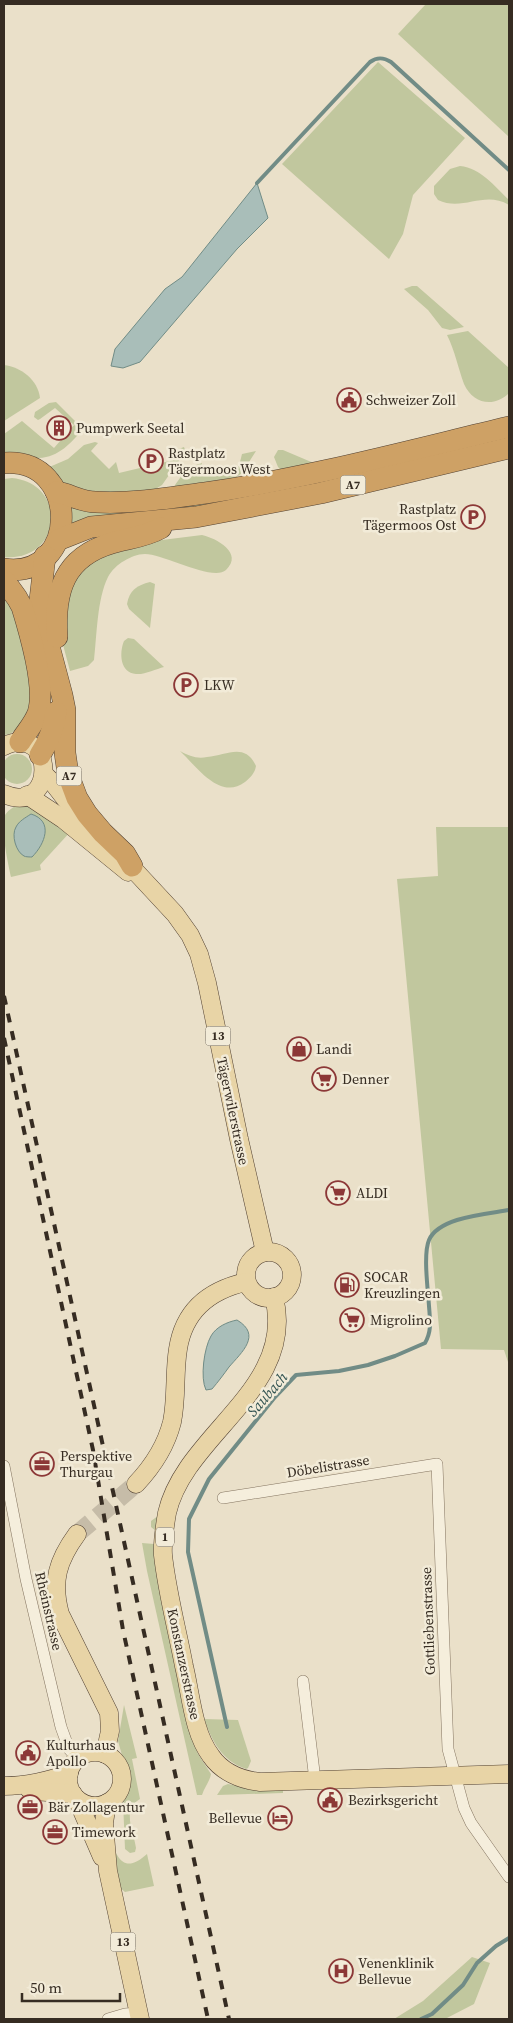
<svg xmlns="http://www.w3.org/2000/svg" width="513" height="2023" viewBox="0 0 513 2023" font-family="'Source Serif 4',serif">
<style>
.green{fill:#c1c79e}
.water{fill:#a9beb9;stroke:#718c86}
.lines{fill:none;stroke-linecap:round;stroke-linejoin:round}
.stream{stroke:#718c86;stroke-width:4}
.primary-tunnel{stroke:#c6bca8;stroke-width:18;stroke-dasharray:18 9;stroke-linecap:butt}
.street-casing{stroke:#847460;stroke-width:12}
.primary-casing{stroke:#534233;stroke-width:19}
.highway-casing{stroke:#534233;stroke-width:22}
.street{stroke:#f5eedc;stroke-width:11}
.primary{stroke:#e8d4a6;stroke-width:18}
.highway{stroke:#cea165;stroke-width:21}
.rail{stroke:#362c22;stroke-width:4;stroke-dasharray:9 9;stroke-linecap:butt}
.labels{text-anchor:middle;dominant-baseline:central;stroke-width:5;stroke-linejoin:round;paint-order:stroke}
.shield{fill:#f2ebd8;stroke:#6e6559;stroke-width:1}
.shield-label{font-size:12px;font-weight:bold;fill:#362c22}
.poi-label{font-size:14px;fill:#362c22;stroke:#f2ebd8;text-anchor:start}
.street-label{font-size:14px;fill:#362c22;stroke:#f2ebd8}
.water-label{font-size:15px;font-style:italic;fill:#335452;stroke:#f2ebd8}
</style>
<rect width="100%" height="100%" fill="#eae0c9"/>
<g class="green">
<path d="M 426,4 L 509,4 L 509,137 L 398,34 Z"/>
<path d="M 378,62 L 465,138 L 413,195 L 403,234 L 389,259 L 282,164 Z"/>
<path d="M 460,166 C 481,168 494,186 509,200 L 509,205 C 484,190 463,212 438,200 L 434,194 L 434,186 L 450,169 Z"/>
<path d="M 412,286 L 417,286 L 464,327 L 450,330 L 442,328 L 428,310 L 404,289 Z"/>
<path d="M 468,331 L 509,368 L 509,393 C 494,408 473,404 464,384 C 458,368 455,351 447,335 Z"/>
<path d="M 4,365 C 21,367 38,380 40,398 L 4,421 Z"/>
<path d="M 56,402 L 83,429 C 71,443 59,457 39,458 C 27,459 15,455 4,457 L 4,434 L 22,421 L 54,448 L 74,425 L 55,408 L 40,419 L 38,420 L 34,417 L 35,412 L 49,403 Z"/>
<path d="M 95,442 L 98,443 L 91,451 L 109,469 L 116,462 L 119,473 L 178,459 L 176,450 L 184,447 L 187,456 L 181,458 L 162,485 L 154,490 L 143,494 L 72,490 L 47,468 L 68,459 L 84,445 Z"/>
<path d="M 278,450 L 283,450 L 316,464 L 281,470 L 278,467 L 274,457 Z"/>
<path d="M 256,451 L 242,473 L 235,478 L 173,488 C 183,474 185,468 202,463 L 200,475 L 239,466 L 242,454 Z"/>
<path d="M 12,478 C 69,484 62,562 4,557 L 4,479 Z"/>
<path d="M 250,498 L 65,530 L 67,506 Z"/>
<path d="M 202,535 C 216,538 244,553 226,570 C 213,582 164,554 145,554 C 137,554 131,557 124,561 C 118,564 111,571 108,577 C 97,599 97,635 94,660 L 88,666 L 70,671 L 62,641 L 61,608 L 76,569 L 122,545 Z"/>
<path d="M 150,582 L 155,584 L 150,628 L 129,609 L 127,604 C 129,591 137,585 150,582 Z"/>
<path d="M 4,595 L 18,617 L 34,701 L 21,726 L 10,734 L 4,735 Z"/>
<path d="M 128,638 L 134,639 L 164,667 C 156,669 144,675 136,674 C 120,673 119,653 124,641 Z"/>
<path d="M 180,751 C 189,756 197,759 207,757 C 227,755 245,742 256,766 C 255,773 250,778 245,782 C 220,801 197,767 180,751 Z"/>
<circle cx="17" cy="769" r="15"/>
<path d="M 21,804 L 32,806 L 71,831 L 40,865 L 41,870 L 11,877 C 8,863 0,827 5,815 C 9,809 15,806 21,804 Z"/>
<path d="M 436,827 L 509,827 L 509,1365 L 504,1350 L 441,1349 L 397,879 L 438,876 Z"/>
<path d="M 158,1516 L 193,1739 L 198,1754 L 211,1774 C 210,1781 204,1788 202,1795 L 197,1795 L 147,1571 L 142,1543 L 154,1544 L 156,1531 L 151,1527 L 151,1521 Z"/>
<path d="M 124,1705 L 137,1758 L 132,1759 L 140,1799 C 121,1809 134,1832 136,1848 L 135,1852 L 130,1853 L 125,1849 L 123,1801 L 129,1780 L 118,1741 Z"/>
<path d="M 204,1719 L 238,1720 L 251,1761 L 248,1768 L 246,1769 C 222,1761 212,1741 204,1719 Z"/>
<path d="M 228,1784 L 243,1787 L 283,1789 L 283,1793 L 217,1795 L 223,1786 Z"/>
<path d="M 110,1837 C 117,1860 125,1874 147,1854 L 154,1886 L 125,1892 L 119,1887 Z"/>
<path d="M 472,1957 L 490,1963 L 474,2004 L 445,2019 L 394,2019 L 423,2001 Z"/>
</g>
<g class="water">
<path d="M 257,183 L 268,218 L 237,249 L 140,362 L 123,368 L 111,366 L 115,349 L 165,289 L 182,277 Z"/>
<path d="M 31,814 C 54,821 45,844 32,857 C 31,857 25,857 24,856 C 16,852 11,835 16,827 C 19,821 25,818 31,814 Z"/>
<path d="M 237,1320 C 262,1335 242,1352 229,1367 C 224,1374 218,1382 212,1389 L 206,1390 C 200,1378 204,1348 211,1336 C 216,1327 227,1322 237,1320 Z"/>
</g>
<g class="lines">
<g class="stream">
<path d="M 257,183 L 370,62 C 377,57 383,57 391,62 L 509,170"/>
<path d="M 227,1727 L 188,1552 L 189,1519 L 209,1479 L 275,1397 L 296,1375 L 339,1371 L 368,1365 L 395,1356 L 425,1343 C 432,1331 430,1320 429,1306 C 428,1290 423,1254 429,1240 C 439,1217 487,1214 509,1210"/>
<path d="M 421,2019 L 432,2014 L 463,1985 L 477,1963 L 496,1946 L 509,1938"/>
</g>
<path class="primary-tunnel" d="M 77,1534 L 136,1484"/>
<g class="street-casing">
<g id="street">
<path d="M 4,1466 L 26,1579 L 61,1727 L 69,1749 L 77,1758"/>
<path d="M 223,1498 L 437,1464 L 448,1749 L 464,1808 L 471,1823 L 509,1877"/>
<path d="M 303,1681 L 315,1780"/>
<path d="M 108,2019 L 125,2014 L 139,2013"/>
</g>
</g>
<g class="primary-casing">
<g id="primary">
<path d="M 4,746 C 56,722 57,817 4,794"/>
<path d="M 44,774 L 53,783 L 81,819"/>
<path d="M 27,795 L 63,819 L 128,872"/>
<path d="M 122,857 L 175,914 L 190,935 L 199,954 L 207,983 L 239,1139 L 265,1252"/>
<circle cx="269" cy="1275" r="23"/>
<path d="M 274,1297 C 297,1389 185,1434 167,1513 C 165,1525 162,1542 163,1555 C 167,1592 177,1629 184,1666 C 191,1695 193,1732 211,1756 C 222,1772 241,1780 260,1782 L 509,1774"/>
<path d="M 136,1484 C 153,1466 166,1446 172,1422 C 177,1398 174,1373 178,1349 C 184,1310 210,1290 246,1282"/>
<path d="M 77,1534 C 58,1560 51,1581 60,1614 L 109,1713 L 110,1731 L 105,1754"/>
<circle cx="95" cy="1779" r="27"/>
<path d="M 4,1786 C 23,1786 51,1781 69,1773"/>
<path d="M 29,1789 L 34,1791 L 73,1794"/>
<path d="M 77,1799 L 102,1857"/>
<path d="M 107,1803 L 104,1823 L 108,1871 L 140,2019"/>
</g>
</g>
<g class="highway-casing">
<g id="highway">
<path d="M 4,463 C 81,457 80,580 4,569"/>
<path d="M 56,492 C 70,494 81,502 96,502 C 132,504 169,498 205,493 C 308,478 408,451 509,427"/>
<path d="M 58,540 L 91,527 L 196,517 L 321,493 L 509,448"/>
<path d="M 45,556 L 40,600 L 45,631 L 62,695 L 65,710 L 65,753 L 68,774 L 77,798 L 87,814 L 103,833 L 125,854 L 132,866"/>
<path d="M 4,580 L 17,598 L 22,607 C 30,633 46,688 38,713 C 34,724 26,732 20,742"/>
<path d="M 57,637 C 54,591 64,557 112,543 C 129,538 145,537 161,528"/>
<path d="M 40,755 C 49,741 54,729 56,712"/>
</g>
</g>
<use href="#street" class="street"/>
<use href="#primary" class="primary"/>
<use href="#highway" class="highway"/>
<g class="rail">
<path d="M 4,996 L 229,2019"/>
<path d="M 4,1038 L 93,1450 L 123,1630 L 208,2019"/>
</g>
</g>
<defs>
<g id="civic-ring" transform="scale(1.25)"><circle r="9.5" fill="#f2ebd8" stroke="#8c3837" stroke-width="1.5"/><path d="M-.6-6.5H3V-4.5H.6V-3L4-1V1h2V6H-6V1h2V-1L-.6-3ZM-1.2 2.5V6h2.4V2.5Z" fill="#8c3837"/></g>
<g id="building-ring" transform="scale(1.25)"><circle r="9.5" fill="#f2ebd8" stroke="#8c3837" stroke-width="1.5"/><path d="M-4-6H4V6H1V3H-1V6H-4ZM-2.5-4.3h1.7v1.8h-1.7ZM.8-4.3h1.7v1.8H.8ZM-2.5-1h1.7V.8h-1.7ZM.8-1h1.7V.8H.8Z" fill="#8c3837"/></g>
<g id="parking-ring" transform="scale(1.25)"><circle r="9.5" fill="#f2ebd8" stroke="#8c3837" stroke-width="1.5"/><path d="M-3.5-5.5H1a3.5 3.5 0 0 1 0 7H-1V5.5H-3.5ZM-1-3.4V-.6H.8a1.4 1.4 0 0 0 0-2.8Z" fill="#8c3837"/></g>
<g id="shop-ring" transform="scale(1.25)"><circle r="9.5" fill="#f2ebd8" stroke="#8c3837" stroke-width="1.5"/><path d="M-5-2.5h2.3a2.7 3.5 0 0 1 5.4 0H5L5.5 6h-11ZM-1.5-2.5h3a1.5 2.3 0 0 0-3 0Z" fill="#8c3837"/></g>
<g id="supermarket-ring" transform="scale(1.25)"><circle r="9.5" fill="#f2ebd8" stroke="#8c3837" stroke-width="1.5"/><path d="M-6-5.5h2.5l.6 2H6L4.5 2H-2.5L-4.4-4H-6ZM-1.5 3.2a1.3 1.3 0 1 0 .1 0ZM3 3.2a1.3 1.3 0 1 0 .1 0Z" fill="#8c3837"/></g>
<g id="fuel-ring" transform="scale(1.25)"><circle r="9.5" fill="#f2ebd8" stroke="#8c3837" stroke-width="1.5"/><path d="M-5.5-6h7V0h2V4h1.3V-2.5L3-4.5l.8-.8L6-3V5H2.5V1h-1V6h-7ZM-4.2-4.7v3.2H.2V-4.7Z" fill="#8c3837"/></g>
<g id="office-ring" transform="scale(1.25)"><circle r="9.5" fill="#f2ebd8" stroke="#8c3837" stroke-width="1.5"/><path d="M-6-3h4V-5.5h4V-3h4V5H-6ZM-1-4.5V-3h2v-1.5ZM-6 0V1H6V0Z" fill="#8c3837"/></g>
<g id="hotel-ring" transform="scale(1.25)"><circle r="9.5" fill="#f2ebd8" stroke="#8c3837" stroke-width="1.5"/><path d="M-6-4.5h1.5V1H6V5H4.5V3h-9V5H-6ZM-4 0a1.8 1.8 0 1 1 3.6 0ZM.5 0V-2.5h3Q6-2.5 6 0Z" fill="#8c3837"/></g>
<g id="hospital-ring" transform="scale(1.25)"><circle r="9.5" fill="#f2ebd8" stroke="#8c3837" stroke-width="1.5"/><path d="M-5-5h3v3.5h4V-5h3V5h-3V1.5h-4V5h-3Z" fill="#8c3837"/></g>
</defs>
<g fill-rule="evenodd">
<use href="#civic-ring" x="349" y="400"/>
<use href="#building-ring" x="59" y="428"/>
<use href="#parking-ring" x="151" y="461"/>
<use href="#parking-ring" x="473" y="517"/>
<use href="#parking-ring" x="186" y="685"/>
<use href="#shop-ring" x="299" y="1049"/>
<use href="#supermarket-ring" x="324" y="1079"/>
<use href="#supermarket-ring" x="338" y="1193"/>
<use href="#fuel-ring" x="347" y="1285"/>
<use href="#supermarket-ring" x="352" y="1320"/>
<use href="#office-ring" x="42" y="1464"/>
<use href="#civic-ring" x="28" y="1753"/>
<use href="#civic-ring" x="330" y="1800"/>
<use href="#office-ring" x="30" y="1807"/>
<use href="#hotel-ring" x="280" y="1818"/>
<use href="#office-ring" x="55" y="1832"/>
<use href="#hospital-ring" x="341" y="1971"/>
</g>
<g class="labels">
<g class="shield">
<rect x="340.5" y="475.5" width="25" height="19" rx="4"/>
<rect x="56.5" y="766.5" width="25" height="19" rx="4"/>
<rect x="205.5" y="1026.5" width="25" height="19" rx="4"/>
<rect x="156" y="1527.5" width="18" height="19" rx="4"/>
<rect x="110.5" y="1932.5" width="25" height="19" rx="4"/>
</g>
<g class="shield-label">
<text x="353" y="485">A7</text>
<text x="69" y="776">A7</text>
<text x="218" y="1036">13</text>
<text x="165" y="1537">1</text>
<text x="123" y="1942">13</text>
</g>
<g class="poi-label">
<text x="366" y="400">Schweizer Zoll</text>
<text x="76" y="428">Pumpwerk Seetal</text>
<text x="168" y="453">Rastplatz<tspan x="168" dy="16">Tägermoos West</tspan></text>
<text x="456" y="509" text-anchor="end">Rastplatz<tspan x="456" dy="16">Tägermoos Ost</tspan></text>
<text x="204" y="685">LKW</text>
<text x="316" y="1049">Landi</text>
<text x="342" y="1079">Denner</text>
<text x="356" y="1193">ALDI</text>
<text x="364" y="1277">SOCAR<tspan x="364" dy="16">Kreuzlingen</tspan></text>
<text x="370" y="1320">Migrolino</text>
<text x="60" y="1456">Perspektive<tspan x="60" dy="16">Thurgau</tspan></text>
<text x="46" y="1745">Kulturhaus<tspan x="46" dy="16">Apollo</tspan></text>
<text x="348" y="1800">Bezirksgericht</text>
<text x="48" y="1807">Bär Zollagentur</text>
<text x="262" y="1818" text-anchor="end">Bellevue</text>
<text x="72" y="1832">Timework</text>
<text x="358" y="1963">Venenklinik<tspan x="358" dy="16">Bellevue</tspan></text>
</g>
<g class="street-label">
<text transform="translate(233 1111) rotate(78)">Tägerwilerstrasse</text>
<text transform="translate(328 1466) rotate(-9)">Döbelistrasse</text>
<text transform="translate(49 1611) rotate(77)">Rheinstrasse</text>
<text transform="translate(428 1621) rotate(-92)">Gottliebenstrasse</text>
<text transform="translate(184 1664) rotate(78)">Konstanzerstrasse</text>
</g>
<g class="water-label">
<text transform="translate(267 1394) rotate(-49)">Saubach</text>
</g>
</g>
<rect width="513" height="2023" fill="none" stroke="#362c22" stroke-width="10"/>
<path d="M22 1993v8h98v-8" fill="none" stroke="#362c22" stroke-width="2.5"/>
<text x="30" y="1993" font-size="15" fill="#362c22" stroke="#f2ebd8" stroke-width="4" paint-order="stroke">50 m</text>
</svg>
